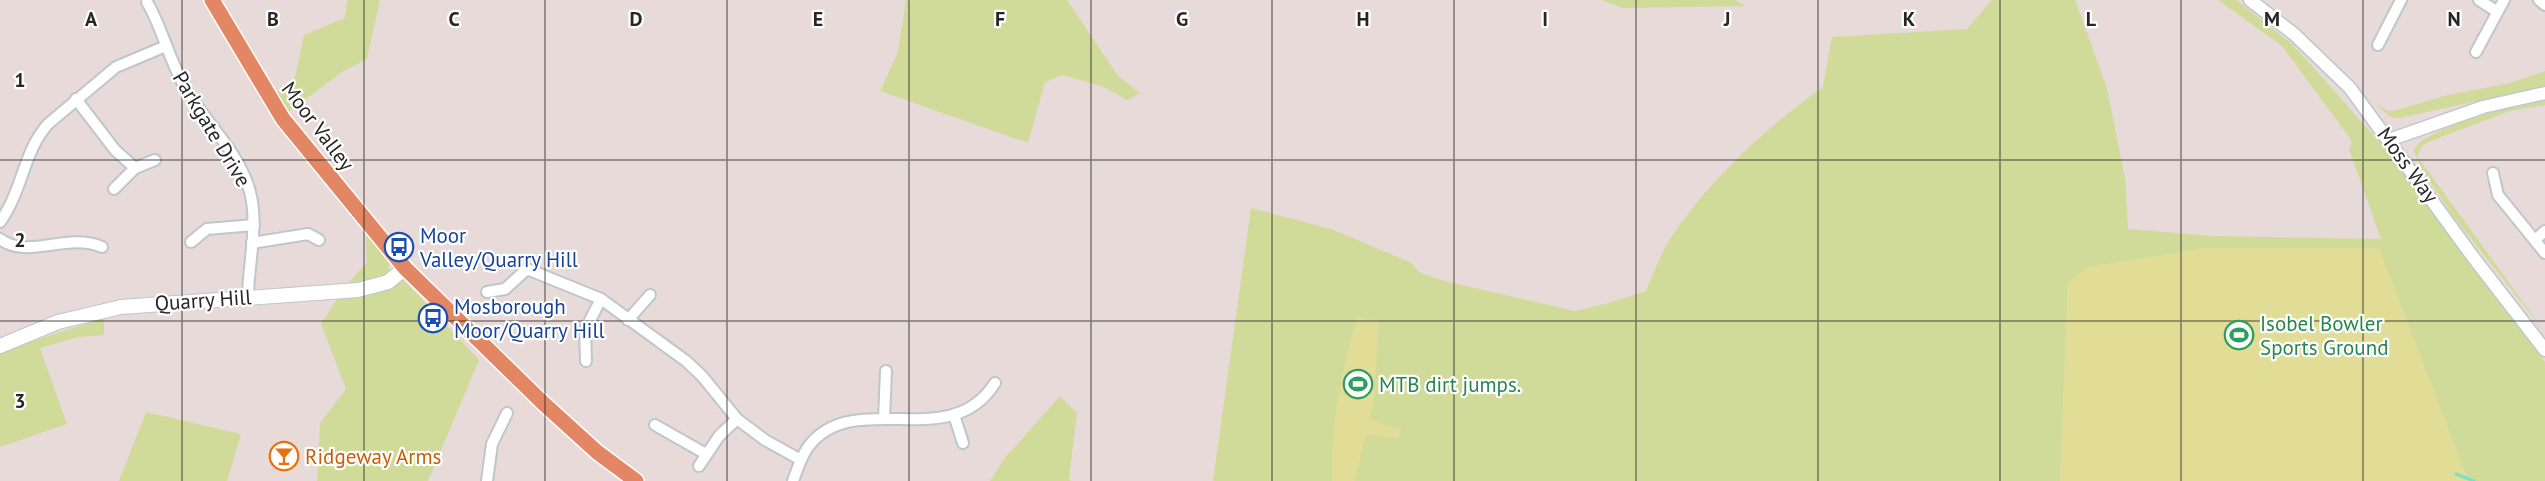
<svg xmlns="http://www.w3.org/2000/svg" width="2545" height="481" viewBox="0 0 2545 481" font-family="'PT Sans',sans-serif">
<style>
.green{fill:#d0db99}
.pitch{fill:#e1dc96}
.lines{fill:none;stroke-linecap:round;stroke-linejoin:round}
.stream{stroke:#74e2c9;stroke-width:3}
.minor-casing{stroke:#bdc7cc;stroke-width:14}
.tertiary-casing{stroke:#bdc7cc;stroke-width:15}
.secondary-casing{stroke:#bdc7cc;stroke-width:16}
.primary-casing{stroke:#fff;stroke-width:18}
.minor{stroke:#fff;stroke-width:10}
.tertiary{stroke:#fff;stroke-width:12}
.secondary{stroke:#fff;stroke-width:14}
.primary{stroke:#e38663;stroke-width:15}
.grid{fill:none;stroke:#262626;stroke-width:1.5;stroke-opacity:0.55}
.labels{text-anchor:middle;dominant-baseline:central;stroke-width:4.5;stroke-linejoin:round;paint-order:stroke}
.street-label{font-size:21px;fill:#262626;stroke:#fff}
.transit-label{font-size:21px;fill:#164399;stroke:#fff;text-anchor:start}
.leisure-label{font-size:21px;fill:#27864d;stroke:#fff;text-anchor:start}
.food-label{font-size:21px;fill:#c56008;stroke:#fff;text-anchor:start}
.grid-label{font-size:20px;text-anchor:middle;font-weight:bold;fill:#262626;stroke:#fff;stroke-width:4.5;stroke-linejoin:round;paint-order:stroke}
</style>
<rect width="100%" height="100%" fill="#e8dad9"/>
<g class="green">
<path d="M 347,0 L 380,0 L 367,59 L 342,72 L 287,113 L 273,96 L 295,77 L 304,35 L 345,18 Z"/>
<path d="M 906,0 L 1067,0 L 1118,76 L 1140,93 L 1127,100 L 1104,87 L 1063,75 L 1045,82 L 1028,143 L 880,91 L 898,52 Z"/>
<path d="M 1601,0 L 1735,0 L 1745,6 L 1623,8 Z"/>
<path d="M 1992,0 L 2075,0 L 2107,88 L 2125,178 L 2128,229 L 2214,236 L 2381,239 L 2349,149 L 2352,141 L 2282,46 L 2218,0 L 2236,0 L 2291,43 L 2319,74 L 2391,155 L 2545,362 L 2545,481 L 2468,481 L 2379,249 L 2068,282 L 2060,481 L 1213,481 L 1251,208 L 1331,229 L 1412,263 L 1419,272 L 1444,281 L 1575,311 L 1605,304 L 1646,291 C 1654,273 1661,252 1672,236 C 1711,178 1766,128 1823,87 L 1832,37 L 1967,29 Z"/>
<path d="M 2545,71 L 2545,86 L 2399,118 C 2389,119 2383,111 2377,104 L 2387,111 L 2393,111 L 2448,95 L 2510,83 Z"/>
<path d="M 2545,99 L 2545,105 L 2510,111 L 2428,142 L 2422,146 L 2417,156 L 2545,332 L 2450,212 L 2423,171 L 2414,151 C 2418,129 2522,104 2545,99 Z"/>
<path d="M 366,234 L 389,260 L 389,270 L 382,279 L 345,286 L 367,263 Z"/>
<path d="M 402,278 L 479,360 L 428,481 L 317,481 L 320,423 L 346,389 L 321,324 L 337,299 C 362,297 381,293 402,278 Z"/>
<path d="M 104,318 L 104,335 L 78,337 L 40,348 L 67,424 L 0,447 L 0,354 L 29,342 Z"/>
<path d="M 1060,396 L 1077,413 L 1069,479 L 1071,481 L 990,481 L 1004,459 Z"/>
<path d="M 146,412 L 241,434 L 227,481 L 119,481 Z"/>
</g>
<g class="pitch">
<path d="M 2205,248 L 2379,248 L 2468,481 L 2060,481 L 2068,282 L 2087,267 Z"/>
<path d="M 1357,317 L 1379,321 L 1374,400 L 1370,420 L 1401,429 L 1399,439 L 1366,434 L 1355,481 L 1332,481 C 1330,425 1342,371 1357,317 Z"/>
</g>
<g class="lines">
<path class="stream" d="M 2456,474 L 2474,481"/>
<g class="minor-casing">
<g id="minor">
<path d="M 2479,0 L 2496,11"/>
<path d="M 2539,0 L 2545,5"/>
<path d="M 147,2 C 164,31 170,65 189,94 C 209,126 240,154 250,192 C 259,226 248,263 248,298"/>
<path d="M 2378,45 L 2401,0"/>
<path d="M 2476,52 L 2504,0"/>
<path d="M 76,99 L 115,150 L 135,168"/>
<path d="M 2493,173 L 2498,195 L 2545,253"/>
<path d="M 114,189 L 135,168 L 155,160"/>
<path d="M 0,222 C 23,190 23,152 48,124 L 116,67 L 166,46"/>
<path d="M 0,239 C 27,260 67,232 102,247"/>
<path d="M 2535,240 L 2545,231"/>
<path d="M 191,242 L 207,229 L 254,225"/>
<path d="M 252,243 L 308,234 L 319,240"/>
<path d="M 487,292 L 505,289 L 527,269 L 601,299 L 686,361 L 702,376 L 737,419 L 765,440 L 801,460"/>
<path d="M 628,320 L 650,295"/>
<path d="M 586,361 L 585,330 L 601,299"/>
<path d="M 954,415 L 963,443"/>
<path d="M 884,419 L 886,371"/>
<path d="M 655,425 L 706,454"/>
<path d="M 699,466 L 719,436 L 737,419"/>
<path d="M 487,481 L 492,444 L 507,413"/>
<path d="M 793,481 C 797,470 801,457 808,447 C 853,386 950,455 995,383"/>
</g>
</g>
<g class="tertiary-casing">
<g id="tertiary">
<path d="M 2250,0 L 2294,34 L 2350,88 L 2473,257 L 2545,350"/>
<path d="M 2389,140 L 2483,107 L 2545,93"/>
</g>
</g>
<g class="secondary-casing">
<path id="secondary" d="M 0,346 L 58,322 L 121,307 L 358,290 L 388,282 L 405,268"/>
</g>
<g class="primary-casing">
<path id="primary" d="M 212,0 L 283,119 L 405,268 L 543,403 L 597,452 L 636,481"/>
</g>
<use href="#minor" class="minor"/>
<use href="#tertiary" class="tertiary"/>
<use href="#secondary" class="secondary"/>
<use href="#primary" class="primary"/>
</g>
<path class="grid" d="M 182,0 L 182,481M 364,0 L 364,481M 545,0 L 545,481M 727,0 L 727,481M 909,0 L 909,481M 1091,0 L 1091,481M 1272,0 L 1272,481M 1454,0 L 1454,481M 1636,0 L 1636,481M 1818,0 L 1818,481M 2000,0 L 2000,481M 2181,0 L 2181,481M 2363,0 L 2363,481M 0,160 L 2545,160M 0,321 L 2545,321"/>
<defs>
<g id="bus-ring" transform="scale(1.5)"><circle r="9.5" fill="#fff" stroke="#1a4fb4" stroke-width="1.5"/><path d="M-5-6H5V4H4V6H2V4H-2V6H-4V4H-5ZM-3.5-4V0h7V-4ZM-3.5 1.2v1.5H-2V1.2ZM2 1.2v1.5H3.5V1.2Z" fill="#1a4fb4"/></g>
<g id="stadium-ring" transform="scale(1.5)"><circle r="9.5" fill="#fff" stroke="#2e9e5b" stroke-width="1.5"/><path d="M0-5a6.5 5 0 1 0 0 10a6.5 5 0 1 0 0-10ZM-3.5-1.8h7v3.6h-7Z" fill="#2e9e5b"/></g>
<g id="bar-ring" transform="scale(1.5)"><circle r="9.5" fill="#fff" stroke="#e8710a" stroke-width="1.5"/><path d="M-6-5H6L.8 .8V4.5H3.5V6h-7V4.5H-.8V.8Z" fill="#e8710a"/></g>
</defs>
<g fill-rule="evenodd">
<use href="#bus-ring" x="399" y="247"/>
<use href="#bus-ring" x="433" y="318"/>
<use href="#stadium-ring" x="2239" y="335"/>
<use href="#stadium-ring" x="1358" y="384"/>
<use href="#bar-ring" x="284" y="456"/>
</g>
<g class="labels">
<g class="street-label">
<text transform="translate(318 126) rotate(53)">Moor Valley</text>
<text transform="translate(212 129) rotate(59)">Parkgate Drive</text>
<text transform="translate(2408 165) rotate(54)">Moss Way</text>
<text transform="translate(203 300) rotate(-4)">Quarry Hill</text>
</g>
<g class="transit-label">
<text x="420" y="235">Moor<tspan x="420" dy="24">Valley/Quarry Hill</tspan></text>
<text x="454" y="306">Mosborough<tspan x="454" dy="24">Moor/Quarry Hill</tspan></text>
</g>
<g class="leisure-label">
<text x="2260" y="323">Isobel Bowler<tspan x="2260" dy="24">Sports Ground</tspan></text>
<text x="1379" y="384">MTB dirt jumps.</text>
</g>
<g class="food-label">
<text x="305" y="456">Ridgeway Arms</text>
</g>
</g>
<g class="grid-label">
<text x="91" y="26">A</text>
<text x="273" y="26">B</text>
<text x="454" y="26">C</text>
<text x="636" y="26">D</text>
<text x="818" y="26">E</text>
<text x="1000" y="26">F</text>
<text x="1182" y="26">G</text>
<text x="1363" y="26">H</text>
<text x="1545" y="26">I</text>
<text x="1727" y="26">J</text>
<text x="1909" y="26">K</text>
<text x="2091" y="26">L</text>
<text x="2272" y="26">M</text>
<text x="2454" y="26">N</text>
<text x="20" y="87">1</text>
<text x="20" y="247">2</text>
<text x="20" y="408">3</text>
</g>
</svg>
